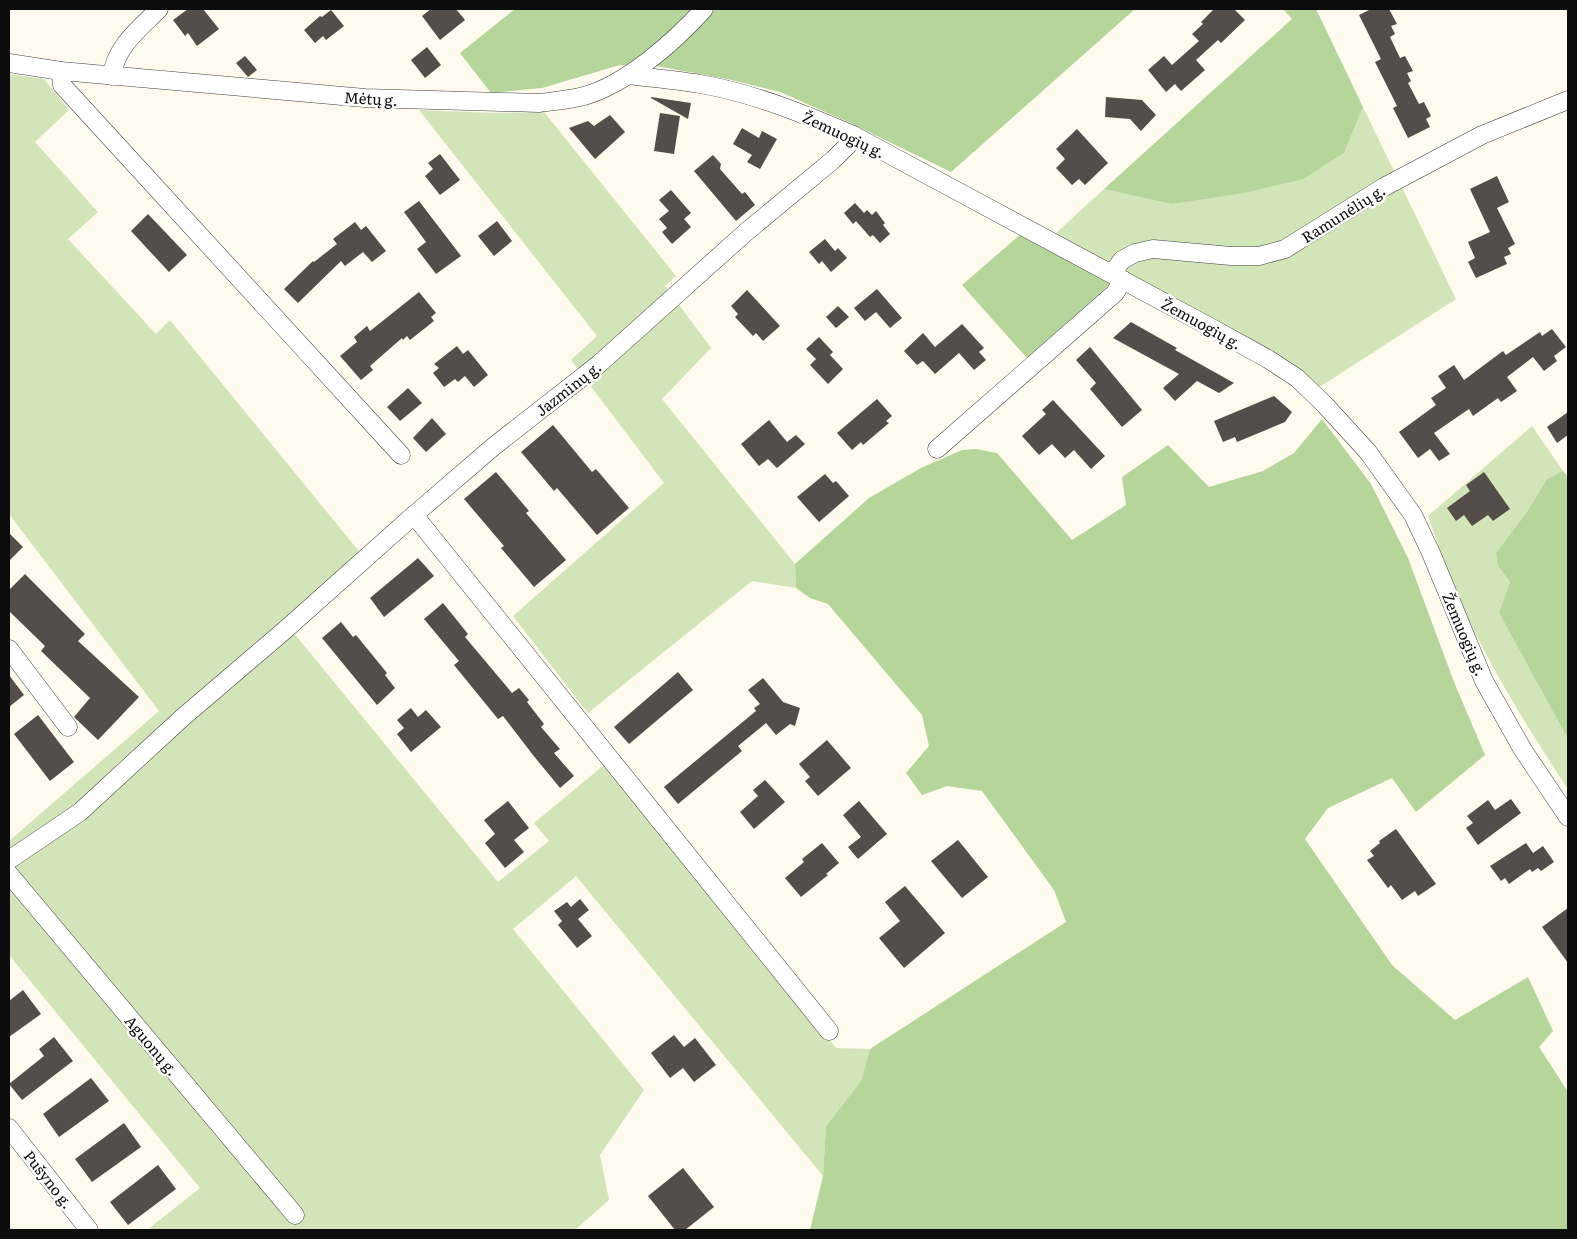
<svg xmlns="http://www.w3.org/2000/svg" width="1577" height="1239" viewBox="0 0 1577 1239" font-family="Literata,serif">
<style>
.green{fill:#d1e5b9}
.forest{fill:#b5d59a}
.building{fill:#544d49}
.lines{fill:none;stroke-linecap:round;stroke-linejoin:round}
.minor-casing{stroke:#3f3f3f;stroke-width:19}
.minor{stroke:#fff;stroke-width:18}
.labels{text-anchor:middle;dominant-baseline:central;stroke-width:5;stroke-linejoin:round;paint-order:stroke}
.street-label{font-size:15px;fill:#0c0c0c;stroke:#fff}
</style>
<rect width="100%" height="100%" fill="#fefaed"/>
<g class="green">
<path d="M 9,74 L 44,79 L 69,110 L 35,142 L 98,212 L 68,239 L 156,334 L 170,320 L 371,566 L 293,632 L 498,882 L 549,841 L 534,823 L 604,765 L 836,1048 L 870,1049 L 861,1081 L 826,1126 L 823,1176 L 576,876 L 513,929 L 644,1090 L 600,1155 L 609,1200 L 575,1230 L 147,1230 L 200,1188 L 9,955 L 9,841 L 159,711 L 9,514 Z"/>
<path d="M 1363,107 L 1456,299 L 1318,388 L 1294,368 L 1238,332 L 1055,234 L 1104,189 L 1171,204 L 1344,153 Z"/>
<path d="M 419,110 L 494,113 L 544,112 L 676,276 L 665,286 L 711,348 L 662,399 L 795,564 L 796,588 L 752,581 L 588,713 L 513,616 L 664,483 L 571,360 L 597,336 Z"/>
<path d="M 1532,426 L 1563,471 L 1547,479 L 1525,515 L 1498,566 L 1510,582 L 1499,613 L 1568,739 L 1568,789 C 1524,723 1482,654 1451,581 C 1442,560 1436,537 1428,516 Z"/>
</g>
<g class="forest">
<path d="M 515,9 L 1135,9 L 951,172 L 846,121 L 780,92 L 727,79 L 656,66 L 620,65 L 542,88 L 491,93 L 460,53 Z"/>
<path d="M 1283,9 L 1316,9 L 1363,107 L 1344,153 L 1303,179 L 1244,193 L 1171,204 L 1104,189 L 1292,19 Z"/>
<path d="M 1021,234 L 1110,284 L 1027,358 L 962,285 Z"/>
<path d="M 1322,419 L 1371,484 L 1408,558 L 1454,682 L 1485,755 L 1416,812 L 1392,778 L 1328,808 L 1305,839 L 1392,965 L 1455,1020 L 1528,977 L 1553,1031 L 1539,1047 L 1568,1092 L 1568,1230 L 810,1230 L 823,1176 L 826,1126 L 861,1081 L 870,1049 L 1066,922 L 1054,890 L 982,791 L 947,786 L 922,795 L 906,773 L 929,746 L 922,715 L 828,604 L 810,598 L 796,588 L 795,564 L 869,498 L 921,468 L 962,450 L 976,449 L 997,453 L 1072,540 L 1126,505 L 1122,477 L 1168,445 L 1209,487 L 1263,471 L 1294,453 Z"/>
<path d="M 1563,471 L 1568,477 L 1568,739 L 1499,613 L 1510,582 L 1498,566 L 1496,553 L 1525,515 L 1547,479 Z"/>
</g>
<g class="building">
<path d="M 188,9 L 203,9 L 219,29 L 197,46 L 188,33 L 185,36 L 173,20 Z"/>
<path d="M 431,9 L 456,9 L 465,20 L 440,40 L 422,16 Z"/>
<path d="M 1214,9 L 1234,9 L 1245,20 L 1221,43 L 1218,40 L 1196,60 L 1205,70 L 1181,91 L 1175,84 L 1166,92 L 1148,70 L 1164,56 L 1172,65 L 1199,41 L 1192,34 L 1203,24 L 1201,22 Z"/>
<path d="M 1371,9 L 1389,9 L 1397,24 L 1391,26 L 1395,34 L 1390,37 L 1400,58 L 1405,56 L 1413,71 L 1407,73 L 1411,81 L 1408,83 L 1419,104 L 1424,102 L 1431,116 L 1426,119 L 1430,127 L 1408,138 L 1393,108 L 1397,106 L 1375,62 L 1381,59 L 1359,15 Z"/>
<path d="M 331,10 L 344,26 L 326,40 L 323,36 L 315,43 L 304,30 L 320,16 L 322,17 Z"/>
<path d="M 427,47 L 441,65 L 425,78 L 411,60 Z"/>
<path d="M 245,56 L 257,70 L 248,77 L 236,63 Z"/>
<path d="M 651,97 L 691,103 L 688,119 L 651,98 Z"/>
<path d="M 1106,97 L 1142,100 L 1156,115 L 1141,131 L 1130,119 L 1105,117 Z"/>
<path d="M 660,113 L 680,116 L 674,154 L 654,151 Z"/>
<path d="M 610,115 L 625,132 L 595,159 L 569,128 L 588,121 L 594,126 Z"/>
<path d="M 742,128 L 759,138 L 762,131 L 777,139 L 760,169 L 747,162 L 752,155 L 733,144 Z"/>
<path d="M 1077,129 L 1108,163 L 1085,185 L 1079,179 L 1072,185 L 1056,168 L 1065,159 L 1056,149 Z"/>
<path d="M 440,154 L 460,180 L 440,195 L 425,176 L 433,169 L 428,163 Z"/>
<path d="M 713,155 L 721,164 L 720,169 L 742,194 L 745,192 L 755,205 L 736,221 L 694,171 Z"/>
<path d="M 1497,176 L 1509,202 L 1497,208 L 1515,244 L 1508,248 L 1511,254 L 1504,257 L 1507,264 L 1476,278 L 1468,262 L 1475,258 L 1468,242 L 1490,232 L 1470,189 Z"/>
<path d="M 671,190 L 691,213 L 684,219 L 691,227 L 672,244 L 662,232 L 667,228 L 659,219 L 669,211 L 659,200 Z"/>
<path d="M 419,201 L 461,256 L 436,274 L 417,249 L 426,242 L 404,212 Z"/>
<path d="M 855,203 L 864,213 L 867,210 L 872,215 L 876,211 L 885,223 L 883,225 L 890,234 L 880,243 L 873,235 L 870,237 L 856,221 L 853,224 L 844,213 Z"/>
<path d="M 148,214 L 187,255 L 169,272 L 131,231 Z"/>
<path d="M 497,221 L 512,241 L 494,256 L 478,236 Z"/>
<path d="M 355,222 L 361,230 L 366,226 L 386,251 L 372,262 L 363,252 L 345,266 L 341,261 L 298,303 L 284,289 L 313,261 L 314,262 L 337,244 L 333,239 Z"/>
<path d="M 825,239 L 835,251 L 838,248 L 847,258 L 831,272 L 822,261 L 819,264 L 809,252 Z"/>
<path d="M 877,289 L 902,318 L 890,328 L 876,312 L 865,321 L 854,308 Z"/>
<path d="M 747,290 L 780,326 L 763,341 L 756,333 L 753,336 L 735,317 L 738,314 L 731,306 Z"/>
<path d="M 419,292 L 436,313 L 431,317 L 434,321 L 410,340 L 407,336 L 403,340 L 402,338 L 370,366 L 373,370 L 361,380 L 340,356 L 357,342 L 354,337 L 367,326 L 370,331 Z"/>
<path d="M 838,306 L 849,317 L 836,328 L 826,317 Z"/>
<path d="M 1131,322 L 1177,348 L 1175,350 L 1234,383 L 1219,393 L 1197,381 L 1175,401 L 1163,388 L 1179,374 L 1113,338 Z"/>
<path d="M 962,324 L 984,348 L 979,352 L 986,360 L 974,370 L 959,353 L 935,374 L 923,361 L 917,365 L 904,351 L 923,333 L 935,347 Z"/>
<path d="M 1552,329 L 1566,347 L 1554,356 L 1557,361 L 1544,371 L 1533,357 L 1507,377 L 1517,391 L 1501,402 L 1498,398 L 1473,416 L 1469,409 L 1434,433 L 1450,454 L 1439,461 L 1430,449 L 1418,458 L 1399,432 L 1436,405 L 1431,398 L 1446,388 L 1438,376 L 1454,365 L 1464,380 L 1503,351 L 1506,355 L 1540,332 L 1542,336 Z"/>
<path d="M 819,337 L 833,352 L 830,355 L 843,369 L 828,384 L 810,365 L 816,359 L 806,349 Z"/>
<path d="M 457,346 L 463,354 L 468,350 L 488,375 L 474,387 L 465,376 L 458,382 L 455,379 L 444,387 L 433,373 L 439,368 L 434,364 Z"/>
<path d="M 1090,347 L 1142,410 L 1122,427 L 1090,389 L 1096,383 L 1076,360 Z"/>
<path d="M 408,388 L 422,403 L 400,421 L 387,407 Z"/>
<path d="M 1274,396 L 1292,412 L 1285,422 L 1237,442 L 1235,437 L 1223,442 L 1214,421 Z"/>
<path d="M 877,399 L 892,416 L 886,421 L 889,423 L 863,445 L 861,442 L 852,450 L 837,433 Z"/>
<path d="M 1053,400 L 1105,456 L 1091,469 L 1074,450 L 1065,458 L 1052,444 L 1039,455 L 1022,436 L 1046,414 L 1042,410 Z"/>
<path d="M 1568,412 L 1568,435 L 1557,443 L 1547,427 Z"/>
<path d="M 432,418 L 446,434 L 426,452 L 413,438 Z"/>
<path d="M 769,420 L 787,442 L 796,435 L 805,444 L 777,468 L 768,459 L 759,466 L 741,444 Z"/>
<path d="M 553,425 L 592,472 L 596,469 L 629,508 L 597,535 L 557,488 L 554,491 L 521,452 Z"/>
<path d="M 496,472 L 529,511 L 526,513 L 566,560 L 534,587 L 501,548 L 504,546 L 464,499 Z"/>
<path d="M 1484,472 L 1510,509 L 1493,521 L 1488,515 L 1472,526 L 1464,515 L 1456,521 L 1447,508 L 1470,491 L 1466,485 Z"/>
<path d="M 825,474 L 833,483 L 836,481 L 849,496 L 819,522 L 797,497 Z"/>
<path d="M 9,533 L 23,547 L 9,561 Z"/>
<path d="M 418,558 L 434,576 L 384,617 L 370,598 Z"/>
<path d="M 25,574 L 85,634 L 78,641 L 139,697 L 98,740 L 74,717 L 90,698 L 41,651 L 45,646 L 9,611 L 9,590 Z"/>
<path d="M 443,603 L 468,634 L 465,637 L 512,693 L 519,688 L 529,700 L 527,702 L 544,724 L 541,727 L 560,749 L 554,753 L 574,776 L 560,788 L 533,755 L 503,716 L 498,719 L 454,665 L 459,661 L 424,619 Z"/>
<path d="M 341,622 L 353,637 L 356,635 L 387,673 L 385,675 L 395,688 L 377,705 L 322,638 Z"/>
<path d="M 678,672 L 693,690 L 629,744 L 614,727 Z"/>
<path d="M 9,675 L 24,695 L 9,707 Z"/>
<path d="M 763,678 L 783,702 L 800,708 L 795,726 L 790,724 L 776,735 L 766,723 L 738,746 L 742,751 L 678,804 L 664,787 L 756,711 L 754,708 L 760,704 L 748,690 Z"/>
<path d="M 411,708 L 418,717 L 426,710 L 441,727 L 411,752 L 397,734 L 404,728 L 397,720 Z"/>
<path d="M 38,715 L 74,762 L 50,781 L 14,734 Z"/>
<path d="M 827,740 L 851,768 L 818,796 L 805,781 L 810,777 L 799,764 Z"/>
<path d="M 765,780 L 785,802 L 754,829 L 740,812 L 758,796 L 753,790 Z"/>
<path d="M 1511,799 L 1521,813 L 1478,845 L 1466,828 L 1473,823 L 1467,816 L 1488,800 L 1495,810 Z"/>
<path d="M 508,801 L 529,828 L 514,840 L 524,852 L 505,868 L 485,843 L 495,834 L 484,820 Z"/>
<path d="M 859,801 L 887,834 L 858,859 L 848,847 L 861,837 L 843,815 Z"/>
<path d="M 1396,829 L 1436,884 L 1418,896 L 1415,891 L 1402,900 L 1391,885 L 1388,888 L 1367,860 L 1374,856 L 1370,851 L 1380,843 L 1379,841 Z"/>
<path d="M 958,840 L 988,877 L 962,898 L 931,861 Z"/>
<path d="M 822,843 L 839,863 L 826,874 L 828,875 L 801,897 L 785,878 L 804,862 L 802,859 Z"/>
<path d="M 1526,843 L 1533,853 L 1543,846 L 1554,862 L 1541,871 L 1538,868 L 1532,872 L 1530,869 L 1509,884 L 1505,878 L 1501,881 L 1490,866 Z"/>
<path d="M 905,886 L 945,933 L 904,968 L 879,938 L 900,921 L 885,902 Z"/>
<path d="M 580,899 L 589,910 L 578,919 L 592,936 L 577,948 L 558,925 L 562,921 L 554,911 L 567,902 L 571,907 Z"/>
<path d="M 1568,908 L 1568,963 L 1542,927 Z"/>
<path d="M 23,990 L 41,1014 L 9,1037 L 9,1001 Z"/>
<path d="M 674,1035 L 684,1047 L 695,1038 L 716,1065 L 694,1082 L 683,1068 L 670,1078 L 651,1053 Z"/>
<path d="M 54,1037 L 73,1061 L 22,1100 L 9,1084 L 44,1056 L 39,1049 Z"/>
<path d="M 91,1078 L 109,1101 L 59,1137 L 43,1114 Z"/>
<path d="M 124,1123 L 141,1147 L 92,1182 L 75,1159 Z"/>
<path d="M 158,1165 L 176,1189 L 128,1225 L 110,1202 Z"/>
<path d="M 683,1168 L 714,1207 L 685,1230 L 675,1230 L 648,1196 Z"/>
</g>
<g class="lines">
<g class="minor-casing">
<g id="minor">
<path d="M 9,63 L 61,71 L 365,98 L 539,103 C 554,101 569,100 584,96 C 627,84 675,41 704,9"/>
<path d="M 61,71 L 62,85 L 401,455"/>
<path d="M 628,75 C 652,78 676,80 700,84 C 753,93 804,114 853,135 L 1210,327 L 1268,359 L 1297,378 L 1325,405 L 1368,452 L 1413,515 L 1431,553 L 1484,681 L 1523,750 L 1568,817"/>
<path d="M 112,76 C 115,47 140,28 159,9"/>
<path d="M 1112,274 L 1122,260 L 1135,253 L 1153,249 L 1231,256 L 1259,256 L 1285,249 L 1384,187 L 1482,135 L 1568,100"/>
<path d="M 937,449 L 1115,293 L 1123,280"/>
<path d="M 414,515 L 829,1031"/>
<path d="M 9,649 L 68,727"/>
<path d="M 9,860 L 80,812 L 182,718 L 285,630 L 414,515 L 493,447 L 599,364 L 745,233 L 833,160 L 848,145 L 853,135"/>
<path d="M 9,874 L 295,1215"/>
<path d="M 9,1128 L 89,1230"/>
</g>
</g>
<use href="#minor" class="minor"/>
</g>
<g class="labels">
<g class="street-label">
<text transform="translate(371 98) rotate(3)">Mėtų g.</text>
<text transform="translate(844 134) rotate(25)">Žemuogių g.</text>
<text transform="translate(1343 213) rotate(-32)">Ramunėlių g.</text>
<text transform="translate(1202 323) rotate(29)">Žemuogių g.</text>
<text transform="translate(568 388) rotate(-38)">Jazminų g.</text>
<text transform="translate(1465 634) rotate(67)">Žemuogių g.</text>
<text transform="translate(152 1045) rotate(50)">Aguonų g.</text>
<text transform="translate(49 1179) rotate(52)">Pušyno g.</text>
</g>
</g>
<rect width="1577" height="1239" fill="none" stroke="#0c0c0c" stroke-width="20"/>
</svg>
